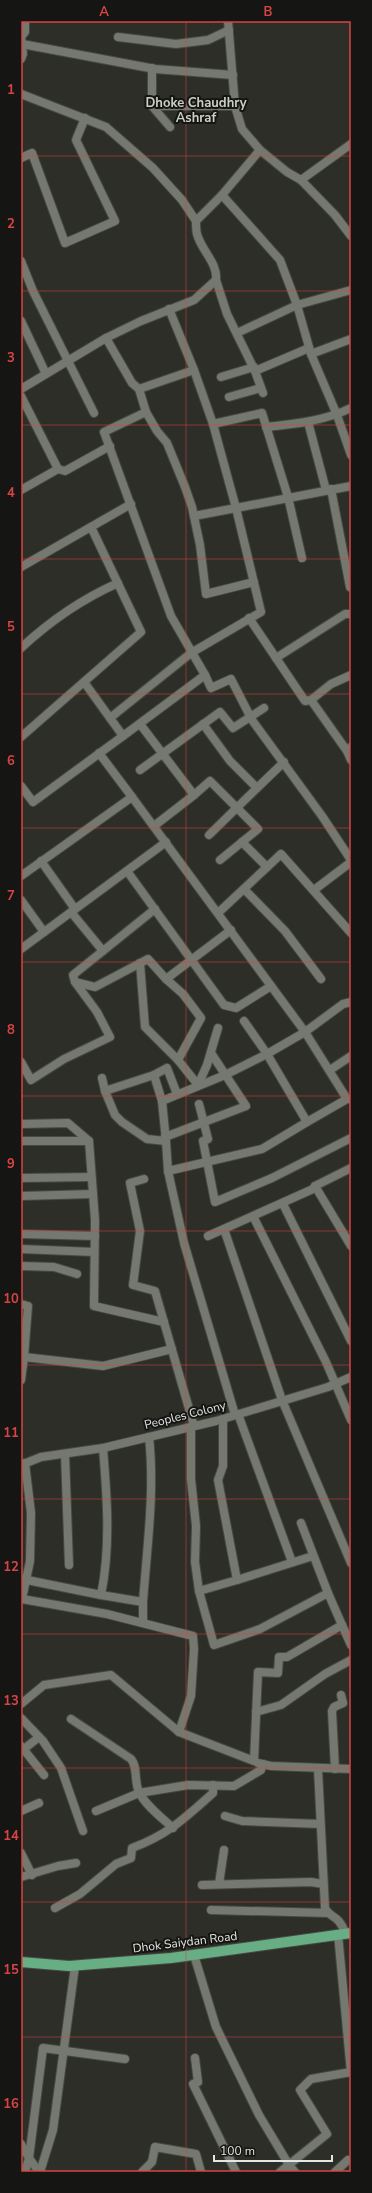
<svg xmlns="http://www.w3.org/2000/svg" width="372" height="2193" viewBox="0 0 372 2193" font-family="'Nunito Sans',sans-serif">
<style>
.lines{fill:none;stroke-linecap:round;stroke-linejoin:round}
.minor-casing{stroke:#464942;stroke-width:10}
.major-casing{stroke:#464942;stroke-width:12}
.minor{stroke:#74786f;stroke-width:8}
.major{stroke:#67ae85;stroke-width:10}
.grid{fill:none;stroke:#d84444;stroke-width:1;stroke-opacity:0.55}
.labels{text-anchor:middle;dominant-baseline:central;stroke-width:4;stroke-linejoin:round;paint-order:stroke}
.street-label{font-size:12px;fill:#e4e6e1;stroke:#151613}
.neighbourhood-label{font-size:13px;font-weight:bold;fill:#cccfc6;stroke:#151613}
.neatline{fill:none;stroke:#d84444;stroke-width:1.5}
.grid-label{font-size:13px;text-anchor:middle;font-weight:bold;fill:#d84444}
</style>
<rect width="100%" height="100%" fill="#2c2e27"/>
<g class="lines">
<g class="minor-casing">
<g id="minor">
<path d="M 228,21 L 235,106 L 242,129 L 260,150 L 287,172 L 301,180 L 335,215 L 351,236"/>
<path d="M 118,37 L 176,44 L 208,40 L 229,30"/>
<path d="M 22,44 L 155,69 L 233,75"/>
<path d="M 21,59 L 23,54 L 21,37 L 25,32 L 25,21"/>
<path d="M 152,68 L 152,106 L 170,127"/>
<path d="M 21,94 L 106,127 L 153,168 L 182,200 L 196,221"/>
<path d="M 152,106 L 235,106"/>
<path d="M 21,158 L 32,153 L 65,243 L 115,221 L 76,140 L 85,118"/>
<path d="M 301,180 L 351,144"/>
<path d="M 222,195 L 280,260 L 297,305 L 311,354"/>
<path d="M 21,261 L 33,291 L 94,413"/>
<path d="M 216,280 L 227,314 L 255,371 L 263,393"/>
<path d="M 169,309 L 194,370 L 213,424 L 236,508 L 194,516"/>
<path d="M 21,321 L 46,374"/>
<path d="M 237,333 L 297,305 L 351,290"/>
<path d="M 106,338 L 132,383 L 139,389 L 146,412 L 157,431 L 167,443 L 185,487 L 192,507 L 200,545 L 206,594 L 254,582"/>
<path d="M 351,339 L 311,354 L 337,415 L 351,455"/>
<path d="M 255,371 L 309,348"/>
<path d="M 221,377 L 254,367"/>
<path d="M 21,389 L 106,338 L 141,321 L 194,300 L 216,280 C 218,263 201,250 197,234 C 196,230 196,225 196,221 L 222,195 L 260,150"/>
<path d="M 139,389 L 194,370"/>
<path d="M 21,396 L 58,469 L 21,490"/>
<path d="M 229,397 L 261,388"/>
<path d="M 146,412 L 104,432 L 171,616 L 205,675 L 123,736 L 110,718 L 191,653 L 261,612 L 236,508 L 351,486"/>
<path d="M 308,422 L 326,490"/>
<path d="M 213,424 L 262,413 L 288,497 L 302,558"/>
<path d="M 266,427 C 295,424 324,421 351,408"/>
<path d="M 58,469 L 65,471 L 110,446"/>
<path d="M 331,489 L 350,587"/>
<path d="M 21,567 L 131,504"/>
<path d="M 249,618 L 305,701 L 311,700"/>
<path d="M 21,648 C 50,621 82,599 118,583"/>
<path d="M 276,658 L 345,614 L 351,614"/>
<path d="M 205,675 L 211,688 L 231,679 L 252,720 L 322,816 L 351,860"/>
<path d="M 351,675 L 331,684 L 311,700 L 347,751 L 351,747"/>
<path d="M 84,682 L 110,718"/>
<path d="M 140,724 L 194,795 L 154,826"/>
<path d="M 203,724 L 230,761 L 257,788 L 284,762"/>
<path d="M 21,737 L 141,632 L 91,527"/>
<path d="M 347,751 L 351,760"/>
<path d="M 140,770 L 220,712 L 233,728 L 264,708"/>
<path d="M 21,786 L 33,802 L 123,736"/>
<path d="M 194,795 L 210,781 L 258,829 L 220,860"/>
<path d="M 132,797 L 305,1032 L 347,1099 L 351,1099"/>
<path d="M 209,835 L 257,788"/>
<path d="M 242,842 L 267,867"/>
<path d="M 41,861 L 75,909"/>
<path d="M 127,871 L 224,1005 L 236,1008 L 271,986"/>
<path d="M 21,876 L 132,797 L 99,753"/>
<path d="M 244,889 L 285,931 L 321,979"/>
<path d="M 314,890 L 351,862"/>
<path d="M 21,900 L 44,932"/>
<path d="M 155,909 L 73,975 L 75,982 L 95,987 L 148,959 L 166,979 L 231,930"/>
<path d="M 71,912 L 103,951"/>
<path d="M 218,913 L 281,854 L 351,933"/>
<path d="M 21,949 L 166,842"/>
<path d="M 140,963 L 145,1027 L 178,1060 L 201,1018 L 183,994 L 166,979"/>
<path d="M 244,1021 L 267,1054 L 307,1122 L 347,1099"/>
<path d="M 178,1060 L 198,1085 L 207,1065 L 218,1028"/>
<path d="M 21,1062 L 31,1080 L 64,1059 L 110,1037 L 97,1012 L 75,982"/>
<path d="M 330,1070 L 351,1056"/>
<path d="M 102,1078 L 105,1091 L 154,1075"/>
<path d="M 105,1091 L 115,1115 L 122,1122 L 147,1139 L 166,1141 L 162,1101"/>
<path d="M 177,1094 L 167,1068 L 154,1075 L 162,1101 L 225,1075 L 267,1054 L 305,1032 L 343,1004 L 351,1002"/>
<path d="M 199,1104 L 208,1139 L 203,1141 L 215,1202 L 272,1178 L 351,1138"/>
<path d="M 21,1124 L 68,1123 L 89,1141 L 95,1220 L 94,1306 L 164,1322"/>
<path d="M 165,1137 L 246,1106 L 211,1053"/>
<path d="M 21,1141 L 89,1141"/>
<path d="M 166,1141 L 168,1171 L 262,1149 L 307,1122"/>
<path d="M 168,1171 L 184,1243 L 235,1415"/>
<path d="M 22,1178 L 91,1177"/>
<path d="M 144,1179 L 130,1183 L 140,1231 L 133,1285 L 155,1291 L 194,1426"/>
<path d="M 315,1186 L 351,1246"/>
<path d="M 21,1196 L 93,1194"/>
<path d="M 283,1204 L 351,1341"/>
<path d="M 253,1216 L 326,1362 L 351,1420"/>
<path d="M 224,1229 L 282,1400 L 351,1563"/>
<path d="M 21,1234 L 95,1236"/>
<path d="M 208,1236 L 313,1189 L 315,1186 L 351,1168"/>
<path d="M 21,1249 L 94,1252"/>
<path d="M 21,1266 L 54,1267 L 77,1274"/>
<path d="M 21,1304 L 28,1306 L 24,1357"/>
<path d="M 21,1380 L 24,1357 L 103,1366 L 172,1349"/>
<path d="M 238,1414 L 292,1562"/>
<path d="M 191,1427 L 191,1479 L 196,1526 L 195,1562 L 199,1591 L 214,1645 L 260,1629 L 328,1593 L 301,1523"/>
<path d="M 65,1454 L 69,1565"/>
<path d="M 25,1463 L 31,1513 L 30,1561 L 22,1599 L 107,1614 L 193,1636 L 194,1649 L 191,1696 L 179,1732"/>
<path d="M 21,1465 L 41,1457 L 103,1448 L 216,1421 L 328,1387 L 351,1377"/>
<path d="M 22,1579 L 101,1595 C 111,1547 107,1496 103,1448"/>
<path d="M 237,1580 L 313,1556"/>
<path d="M 199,1591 L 237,1580 L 218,1480 L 223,1466 L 223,1419"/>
<path d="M 101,1595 L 143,1602 L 143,1623"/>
<path d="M 143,1602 C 147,1547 155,1491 149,1437"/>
<path d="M 342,1625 L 351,1645"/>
<path d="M 21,1704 L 44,1685 L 111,1675 L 179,1732 L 254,1761 L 258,1672 L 278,1673 L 279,1657 L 287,1657 L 342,1625 L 328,1593"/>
<path d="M 256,1712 L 281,1705 L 325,1674 L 351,1660"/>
<path d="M 21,1718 L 43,1741 L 61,1768 L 83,1831"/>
<path d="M 71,1719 L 131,1759 C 138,1767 134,1782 139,1792 C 145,1805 162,1818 173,1828"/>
<path d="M 21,1746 L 44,1775"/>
<path d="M 24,1749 L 39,1737"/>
<path d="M 258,1763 L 271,1766 L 351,1769"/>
<path d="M 318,1769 L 325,1908 C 329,1918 339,1914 345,1933"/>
<path d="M 335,1769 L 332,1711 L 334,1707 L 343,1703 L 341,1695"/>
<path d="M 21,1811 L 39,1803"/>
<path d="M 96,1811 L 139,1793 L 188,1785 L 234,1786 L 261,1770 L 263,1764"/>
<path d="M 225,1816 L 242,1821 L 320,1824"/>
<path d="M 21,1853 L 32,1875"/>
<path d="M 21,1877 L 58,1866 L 76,1863"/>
<path d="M 219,1884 L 224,1850"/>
<path d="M 202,1885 L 311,1882 L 323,1884"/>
<path d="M 55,1908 L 80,1894 L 116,1864 L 131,1858 L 132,1848 C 168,1835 186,1817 213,1793 L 213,1785"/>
<path d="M 211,1910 L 328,1913"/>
<path d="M 338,1934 L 351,2073"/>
<path d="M 194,1955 L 216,2027 L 259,2115 L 289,2165 L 295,2172"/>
<path d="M 195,2058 L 198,2082 L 193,2084 L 236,2172"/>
<path d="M 21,2144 L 29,2158 L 25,2172"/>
<path d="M 39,2172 L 29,2158 L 43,2048 L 125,2059"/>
<path d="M 40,2172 L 53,2130 L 75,1966"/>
<path d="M 142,2172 L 152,2162 L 155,2147 L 196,2154 L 201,2172"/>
<path d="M 280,2172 L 327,2134 L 300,2090 L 311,2079 L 351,2072"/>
<path d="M 335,2172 L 348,2160"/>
</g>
</g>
<g class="major-casing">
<path id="major" d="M 21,1962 L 69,1966 L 171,1958 L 351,1933"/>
</g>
<use href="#minor" class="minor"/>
<use href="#major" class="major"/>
</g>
<path class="grid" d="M 186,21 L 186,2172M 21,156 L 351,156M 21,291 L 351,291M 21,425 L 351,425M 21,559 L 351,559M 21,694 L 351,694M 21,828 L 351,828M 21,962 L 351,962M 21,1096 L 351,1096M 21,1231 L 351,1231M 21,1365 L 351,1365M 21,1499 L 351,1499M 21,1634 L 351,1634M 21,1768 L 351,1768M 21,1902 L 351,1902M 21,2037 L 351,2037"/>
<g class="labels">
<g class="street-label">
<text transform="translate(185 1415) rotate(-14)">Peoples Colony</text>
<text transform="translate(185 1942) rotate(-7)">Dhok Saiydan Road</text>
</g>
<g class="neighbourhood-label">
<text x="196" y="103">Dhoke Chaudhry<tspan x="196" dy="15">Ashraf</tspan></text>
</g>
</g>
<rect width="372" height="2193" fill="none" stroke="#151613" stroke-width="44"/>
<path d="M214 2155v6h118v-6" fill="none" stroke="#e4e6e1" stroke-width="2"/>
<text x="220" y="2155" font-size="12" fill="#e4e6e1" stroke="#151613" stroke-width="3" paint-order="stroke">100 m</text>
<rect x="22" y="22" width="328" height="2149" class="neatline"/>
<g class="grid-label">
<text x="104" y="16">A</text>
<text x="268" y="16">B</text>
<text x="11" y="94">1</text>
<text x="11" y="228">2</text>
<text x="11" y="362">3</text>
<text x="11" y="497">4</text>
<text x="11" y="631">5</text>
<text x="11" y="765">6</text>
<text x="11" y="900">7</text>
<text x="11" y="1034">8</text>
<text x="11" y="1168">9</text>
<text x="11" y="1303">10</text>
<text x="11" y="1437">11</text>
<text x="11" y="1571">12</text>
<text x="11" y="1705">13</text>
<text x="11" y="1840">14</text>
<text x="11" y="1974">15</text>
<text x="11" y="2108">16</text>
</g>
</svg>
